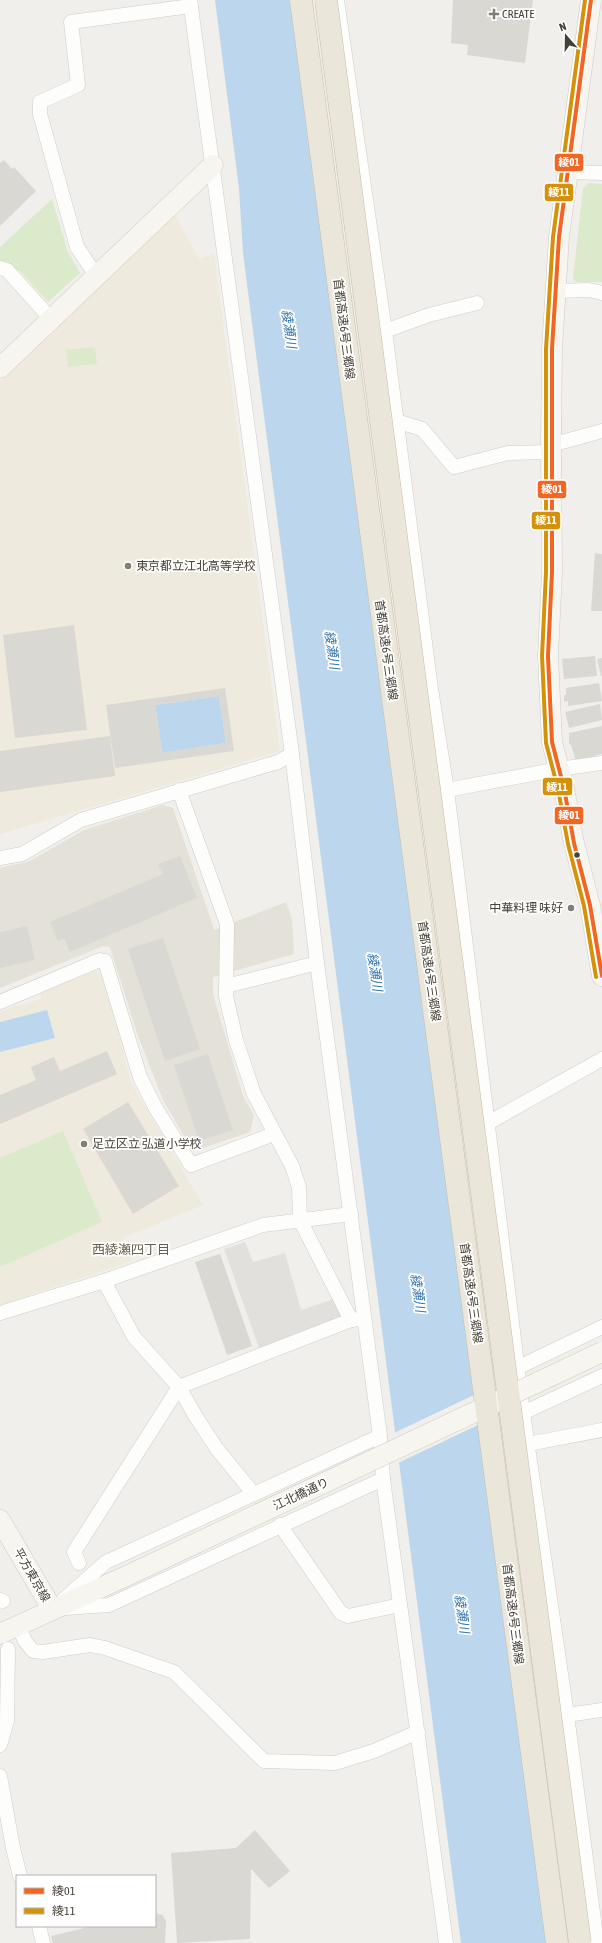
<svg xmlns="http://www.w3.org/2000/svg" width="602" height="1943" viewBox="0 0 602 1943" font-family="'Asap Condensed','Noto Sans JP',sans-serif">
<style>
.residential{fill:#e4e1d8}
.education{fill:#eeeadd}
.green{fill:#dceacc}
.parking{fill:#e2e0dc}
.water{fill:#bcd7ed}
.pier{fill:#f0efeb}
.building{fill:#dad8d3;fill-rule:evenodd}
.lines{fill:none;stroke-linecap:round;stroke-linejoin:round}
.street-casing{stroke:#cecdc8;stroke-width:15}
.secondary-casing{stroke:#cfccc2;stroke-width:21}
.street{stroke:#fdfdfc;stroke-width:14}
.secondary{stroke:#f6f5ef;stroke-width:20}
.secondary-bridge-casing{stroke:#cfccc2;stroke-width:21;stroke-linecap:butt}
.highway-bridge-casing{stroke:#c7bda7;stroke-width:23;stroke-linecap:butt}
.secondary-bridge{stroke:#f6f5ef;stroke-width:20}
.highway-bridge{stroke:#ebe6da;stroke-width:22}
.bus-1-casing{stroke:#fff;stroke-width:7}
.bus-2-casing{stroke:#fff;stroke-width:7}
.bus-1{stroke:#f26522;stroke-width:4}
.bus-2{stroke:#d4920b;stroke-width:4}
.poi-dot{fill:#827e76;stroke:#fff;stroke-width:1.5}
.bus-dot{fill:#464137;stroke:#fff;stroke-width:1.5}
.labels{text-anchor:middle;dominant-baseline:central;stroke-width:3.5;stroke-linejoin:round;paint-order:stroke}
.poi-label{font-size:12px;fill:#464137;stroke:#fff;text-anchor:start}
.street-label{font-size:12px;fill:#464137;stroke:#fff}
.water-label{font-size:13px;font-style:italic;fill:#3275b0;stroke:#fff}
.neighbourhood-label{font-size:13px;fill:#695f4e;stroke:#fff}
.line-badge{stroke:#fff;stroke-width:1.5}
.badge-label{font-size:11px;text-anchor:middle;font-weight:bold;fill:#fff}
</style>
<rect width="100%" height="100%" fill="#f0efeb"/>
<path class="residential" d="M 163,805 L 173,808 L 213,926 L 214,930 L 286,902 L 292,919 L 294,954 L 213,977 L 213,994 L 243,1096 L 254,1116 L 250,1132 L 203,1148 L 188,1143 L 163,1100 L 138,1036 L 110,947 L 103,946 L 0,988 L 0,868 L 30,861 L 84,830 Z"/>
<g class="education">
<path d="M 175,215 L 199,259 L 214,254 L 280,751 L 0,834 L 0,381 Z"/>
<path d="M 96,971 L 105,978 L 131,1083 L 203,1205 L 123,1238 L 132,1261 L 0,1305 L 0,1011 L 41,999 L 40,992 Z"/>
</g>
<g class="green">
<path d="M 589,183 L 602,184 L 602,282 L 576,282 L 573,278 L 583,188 Z"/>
<path d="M 52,199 L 68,252 L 80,273 L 48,302 L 20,271 L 0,262 L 0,247 Z"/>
<path d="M 95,347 L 97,364 L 68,367 L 66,350 Z"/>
<path d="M 63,1131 L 102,1222 L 0,1267 L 0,1158 Z"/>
</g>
<path class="parking" d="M 245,1242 L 253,1262 L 285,1253 L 301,1310 L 334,1299 L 343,1318 L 259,1348 L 224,1249 Z"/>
<g class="water">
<path d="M 215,0 L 290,0 L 546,1943 L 461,1943 L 243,253 L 239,189 Z"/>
<path d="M 219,696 L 226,743 L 162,753 L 155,705 Z"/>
<path d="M 47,1010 L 55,1038 L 0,1052 L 0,1022 Z"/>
</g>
<path class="pier" d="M 476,1394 L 480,1424 L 398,1463 L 394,1433 Z"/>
<g class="building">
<path d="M 453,0 L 533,0 L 525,63 L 467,55 L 468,45 L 451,43 Z"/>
<path d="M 4,160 L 12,169 L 14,167 L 36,191 L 0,226 L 0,163 Z"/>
<path d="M 595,553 L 602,554 L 602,611 L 591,611 Z"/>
<path d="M 74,625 L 87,730 L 15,738 L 3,635 Z"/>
<path d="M 595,656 L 597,676 L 564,679 L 562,659 Z"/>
<path d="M 602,658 L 602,676 L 601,676 L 597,659 Z"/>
<path d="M 599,683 L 602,701 L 568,706 L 568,701 L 564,702 L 564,695 L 566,695 L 566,688 Z"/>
<path d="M 225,688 L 234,751 L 115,768 L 106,705 ZM 219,696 L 226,743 L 162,753 L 155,705 Z"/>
<path d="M 600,704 L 602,720 L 569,728 L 565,712 Z"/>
<path d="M 602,726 L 602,754 L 576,761 L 571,745 L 569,744 L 569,733 Z"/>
<path d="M 110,736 L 115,776 L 0,792 L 0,751 Z"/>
<path d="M 180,856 L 197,898 L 70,952 L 64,938 L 58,941 L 50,922 L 163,874 L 158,864 Z"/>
<path d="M 27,926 L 35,960 L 0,968 L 0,932 Z"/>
<path d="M 163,938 L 200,1049 L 165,1061 L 128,949 Z"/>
<path d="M 107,1051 L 117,1074 L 0,1124 L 0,1095 L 36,1080 L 31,1067 L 54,1057 L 60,1071 Z"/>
<path d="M 208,1054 L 233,1130 L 199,1141 L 174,1065 Z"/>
<path d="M 128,1102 L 179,1186 L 133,1214 L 83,1129 Z"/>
<path d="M 220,1254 L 252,1346 L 227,1355 L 195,1262 Z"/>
<path d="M 255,1830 L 290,1871 L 269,1888 L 251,1869 L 250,1939 L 177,1943 L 171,1853 L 236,1848 Z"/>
<path d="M 155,1913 L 163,1915 L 166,1922 L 165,1943 L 53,1943 L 51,1936 L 92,1926 L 155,1926 Z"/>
</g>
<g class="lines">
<g class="street-casing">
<g id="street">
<path d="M 190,0 L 292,754 L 317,963 L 380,1436 L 383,1479 L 446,1943"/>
<path d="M 337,0 L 385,331 L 431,689 L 447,790 L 523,1413 L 567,1715 L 597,1943"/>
<path d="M 569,172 L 602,173"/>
<path d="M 0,268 L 7,270 L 51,319"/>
<path d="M 97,277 L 77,247 L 40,114 L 40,102 L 78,85 L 71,22 L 191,6"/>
<path d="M 556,291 L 589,290 L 602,293"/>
<path d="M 385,331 L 429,315 L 477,303"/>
<path d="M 396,421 L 422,429 L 454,467 L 508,453 L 551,452"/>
<path d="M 551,445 L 602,431"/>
<path d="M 179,790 L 227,924 L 226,996 L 236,1040 L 254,1094 L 292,1166 L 299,1187 L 300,1220 L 351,1320"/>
<path d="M 447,790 L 559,769 L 602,763"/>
<path d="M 0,858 L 22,854 L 81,820 L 278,762 L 292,754"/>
<path d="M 226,986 L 317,963"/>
<path d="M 0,1002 L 100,960 L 105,961 L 140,1077 L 155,1107 L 191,1165 L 274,1134"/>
<path d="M 488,1123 L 602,1059"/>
<path d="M 104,1281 L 134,1337 L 179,1387 L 196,1417 L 217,1449 L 253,1493"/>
<path d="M 0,1313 L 104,1281 L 263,1225 L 351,1214"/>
<path d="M 517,1368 L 602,1327"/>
<path d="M 523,1413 L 602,1376"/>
<path d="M 528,1444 L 602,1430"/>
<path d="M 280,1525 L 341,1613 L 348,1616 L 400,1605"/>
<path d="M 79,1563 L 74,1552 L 179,1387 L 351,1320 L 360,1319"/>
<path d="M 0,1600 L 3,1601"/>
<path d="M 63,1600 L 106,1562 L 380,1436"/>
<path d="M 65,1608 L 109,1605 L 383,1479"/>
<path d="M 18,1625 L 25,1641 L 33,1651 L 43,1652 L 90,1645 L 105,1648 L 174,1672 L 264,1761 L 335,1763 L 374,1751 L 418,1732"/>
<path d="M 567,1715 L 602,1710"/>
<path d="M 0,1745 L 7,1721 L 8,1649"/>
<path d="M 0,1776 L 13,1848 L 20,1876"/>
<path d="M 39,1926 L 43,1943"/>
</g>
</g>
<g class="secondary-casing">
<g id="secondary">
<path d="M 591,0 L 559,237 L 552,349 L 551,445 L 552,572 L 548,656 L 552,742 L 564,788 L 574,843 L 590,905 L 602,976"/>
<path d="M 0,368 L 213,165"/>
<path d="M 0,1520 L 52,1609"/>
<path d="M 0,1634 L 135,1572"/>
</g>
</g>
<use href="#street" class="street"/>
<use href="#secondary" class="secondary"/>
<g class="secondary-bridge-casing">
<path id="secondary-bridge" d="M 135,1572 L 602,1352"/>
</g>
<g class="highway-bridge-casing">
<g id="highway-bridge">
<path d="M 301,0 L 557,1943"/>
<path d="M 326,0 L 580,1943"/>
</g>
</g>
<use href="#secondary-bridge" class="secondary-bridge"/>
<use href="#highway-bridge" class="highway-bridge"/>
<g class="bus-1-casing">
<path id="bus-1" d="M 591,0 L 559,237 L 552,349 L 552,572 L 548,656 L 552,742 L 564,788 L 574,843 L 590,905 L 602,976"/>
</g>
<g class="bus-2-casing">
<path id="bus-2" d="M 585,0 L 553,237 L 546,349 L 546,572 L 542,656 L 546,743 L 558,789 L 568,844 L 584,906 L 596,977"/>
</g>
<use href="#bus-1" class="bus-1"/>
<use href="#bus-2" class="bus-2"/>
</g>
<g class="poi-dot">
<path d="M492 8h4v4h4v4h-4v4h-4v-4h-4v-4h4z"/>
<circle cx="128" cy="566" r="4"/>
<circle cx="571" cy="908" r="4"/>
<circle cx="84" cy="1144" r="4"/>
</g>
<circle class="bus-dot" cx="577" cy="855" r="3.5"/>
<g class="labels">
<g class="poi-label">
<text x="502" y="14">CREATE</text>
<text x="136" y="566">東京都立江北高等学校</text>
<text x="563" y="908" text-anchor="end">中華料理 味好</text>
<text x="92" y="1144">足立区立 弘道小学校</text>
</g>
<g class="street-label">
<text transform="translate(344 329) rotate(83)">首都高速6号三郷線</text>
<text transform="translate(386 650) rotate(82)">首都高速6号三郷線</text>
<text transform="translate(429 971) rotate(82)">首都高速6号三郷線</text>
<text transform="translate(471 1293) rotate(82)">首都高速6号三郷線</text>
<text transform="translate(301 1494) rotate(-25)">江北橋通り</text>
<text transform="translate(32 1575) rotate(60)">平方東京線</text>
<text transform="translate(513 1614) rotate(83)">首都高速6号三郷線</text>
</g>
<g class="water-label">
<text transform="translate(289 329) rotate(82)">綾瀬川</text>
<text transform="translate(332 650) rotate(82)">綾瀬川</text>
<text transform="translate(375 972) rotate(82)">綾瀬川</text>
<text transform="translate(418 1293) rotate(82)">綾瀬川</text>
<text transform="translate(462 1614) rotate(82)">綾瀬川</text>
</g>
<g class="neighbourhood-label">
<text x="131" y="1249">西綾瀬四丁目</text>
</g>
</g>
<g class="line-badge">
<rect x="554" y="153" width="30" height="19" rx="4" fill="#f26522"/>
<rect x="544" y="183" width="30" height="19" rx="4" fill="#d4920b"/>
<rect x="537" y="480" width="30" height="19" rx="4" fill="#f26522"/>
<rect x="531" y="511" width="30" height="19" rx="4" fill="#d4920b"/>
<rect x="542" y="777" width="31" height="19" rx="4" fill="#d4920b"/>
<rect x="554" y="806" width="30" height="19" rx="4" fill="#f26522"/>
</g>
<g class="badge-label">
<text x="569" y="166">綾01</text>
<text x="559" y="196">綾11</text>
<text x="552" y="493">綾01</text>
<text x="546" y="524">綾11</text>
<text x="557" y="791">綾11</text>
<text x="569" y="819">綾01</text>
</g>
<rect x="16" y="1875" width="140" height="52" fill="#ffffff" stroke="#b5b3af"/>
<rect x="24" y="1888" width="20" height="6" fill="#f26522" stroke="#b5b3af"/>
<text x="52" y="1895" font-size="12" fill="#464137">綾01</text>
<rect x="24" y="1908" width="20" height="6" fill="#d4920b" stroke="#b5b3af"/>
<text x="52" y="1915" font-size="12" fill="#464137">綾11</text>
<g transform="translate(566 36) rotate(340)" stroke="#ffffff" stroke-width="3" paint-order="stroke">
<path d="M0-3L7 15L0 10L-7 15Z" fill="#464137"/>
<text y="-6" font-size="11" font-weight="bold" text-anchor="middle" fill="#464137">N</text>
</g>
</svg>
